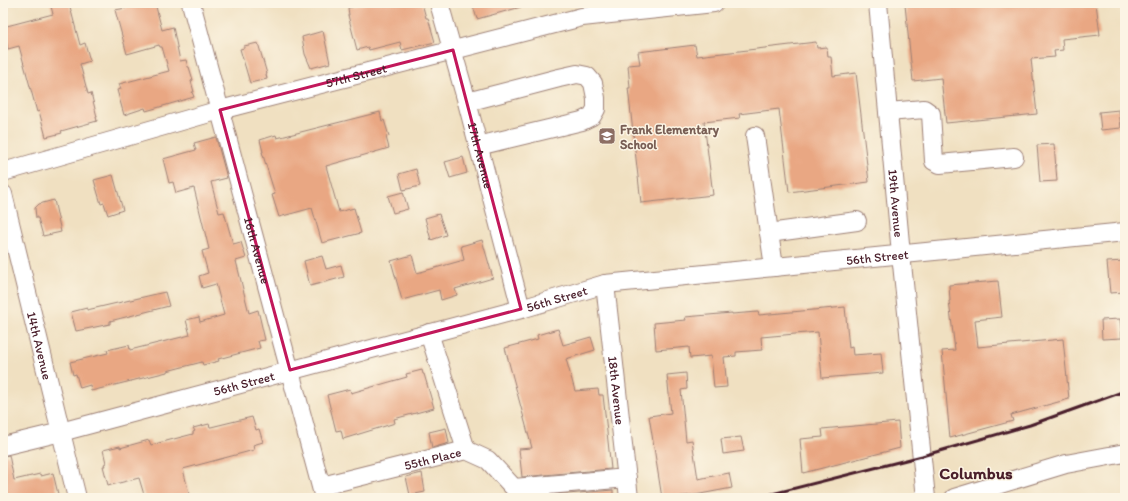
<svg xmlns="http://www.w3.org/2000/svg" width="1128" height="501" viewBox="0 0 1128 501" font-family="Itim,sans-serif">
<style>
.building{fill:#e9a783}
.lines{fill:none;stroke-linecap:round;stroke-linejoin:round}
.minor-casing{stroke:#9d8076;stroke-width:20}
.minor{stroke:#fff;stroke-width:18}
.rail{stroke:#4a1f2b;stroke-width:3}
.marked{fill:none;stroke:#c2185b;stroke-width:3;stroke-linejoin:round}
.labels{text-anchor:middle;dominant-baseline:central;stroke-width:3;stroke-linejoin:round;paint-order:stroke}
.street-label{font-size:13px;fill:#4a1f2b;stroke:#fcf5e5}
.education-label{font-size:13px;font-weight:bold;fill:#785e54;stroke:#fcf5e5;text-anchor:start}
.district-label{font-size:17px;font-weight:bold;fill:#4a1f2b;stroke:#fcf5e5}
</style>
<rect width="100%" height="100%" fill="#fcf5e5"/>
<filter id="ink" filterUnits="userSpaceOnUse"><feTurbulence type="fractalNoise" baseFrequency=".025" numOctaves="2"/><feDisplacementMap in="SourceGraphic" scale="8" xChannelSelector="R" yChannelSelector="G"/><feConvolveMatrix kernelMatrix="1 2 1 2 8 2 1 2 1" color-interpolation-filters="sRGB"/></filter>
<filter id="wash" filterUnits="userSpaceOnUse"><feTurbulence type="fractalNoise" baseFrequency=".012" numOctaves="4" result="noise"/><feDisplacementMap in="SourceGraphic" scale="16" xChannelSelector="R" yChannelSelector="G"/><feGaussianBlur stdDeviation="0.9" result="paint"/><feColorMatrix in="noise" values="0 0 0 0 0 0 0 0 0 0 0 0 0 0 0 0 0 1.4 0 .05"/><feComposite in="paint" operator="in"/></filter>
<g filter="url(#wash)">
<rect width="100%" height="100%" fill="#f0e0c1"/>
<g id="blocks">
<g class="building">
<path d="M 50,3 L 69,3 L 80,45 L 85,43 L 90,61 L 80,64 L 88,94 L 91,93 L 97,117 L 96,117 L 97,121 L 61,131 L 62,133 L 46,137 L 39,111 L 37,112 L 19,46 L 8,49 L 3,27 L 53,14 Z"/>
<path d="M 125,3 L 155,3 L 162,30 L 173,27 L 180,61 L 186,60 L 188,67 L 189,67 L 193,80 L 191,81 L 194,92 L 192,92 L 194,97 L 146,111 L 145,108 L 124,115 L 117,90 L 121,89 L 119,84 L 169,71 L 162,47 L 160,47 L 159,45 L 127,54 L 115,10 L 126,8 Z"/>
<path d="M 367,3 L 422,3 L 426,18 L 428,18 L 435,42 L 402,50 L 400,42 L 369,50 L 368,47 L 357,50 L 348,15 L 349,15 L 348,8 Z"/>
<path d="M 472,3 L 520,3 L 521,7 L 477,19 Z"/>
<path d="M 924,3 L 1096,3 L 1100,35 L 1062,39 L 1063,50 L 1054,51 L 1055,57 L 1031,59 L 1037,114 L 946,123 L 941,78 L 913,81 L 905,5 Z"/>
<path d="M 323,31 L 330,63 L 311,68 L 305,54 L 302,37 Z"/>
<path d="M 816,42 L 817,48 L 827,47 L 828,57 L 831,57 L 833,76 L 856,73 L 869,182 L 789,192 L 779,109 L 739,114 L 740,118 L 704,122 L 713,195 L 641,203 L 628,88 L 630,88 L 628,65 L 640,64 L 638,52 L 695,45 L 697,56 Z"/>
<path d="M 258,43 L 267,74 L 266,74 L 267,79 L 250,83 L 240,49 L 244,48 L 244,46 Z"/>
<path d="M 1119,110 L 1121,128 L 1101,130 L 1099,112 Z"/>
<path d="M 380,112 L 382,121 L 384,120 L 389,136 L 386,137 L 389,148 L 326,166 L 339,212 L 354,208 L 361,233 L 322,243 L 312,208 L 279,217 L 272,195 L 275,194 L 262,152 L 263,152 L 260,140 L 276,135 L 277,138 Z"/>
<path d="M 216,137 L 227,178 L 211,182 L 219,213 L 224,212 L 233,244 L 241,242 L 246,258 L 236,261 L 249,313 L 258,310 L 265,340 L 258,341 L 260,348 L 218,359 L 219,361 L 203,365 L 202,362 L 167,371 L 167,372 L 91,391 L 90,385 L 80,388 L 76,374 L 73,375 L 70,362 L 108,353 L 107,350 L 129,345 L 130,350 L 190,335 L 186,320 L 199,317 L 200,322 L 224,315 L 216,284 L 202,288 L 199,276 L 208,273 L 202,251 L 209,249 L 194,188 L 176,193 L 173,182 L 169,183 L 163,159 L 196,150 L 194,143 Z"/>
<path d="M 1054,144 L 1057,181 L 1040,182 L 1037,145 Z"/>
<path d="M 463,157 L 467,173 L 450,178 L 445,162 Z"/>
<path d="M 416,169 L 420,186 L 403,190 L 399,174 Z"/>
<path d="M 113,175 L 123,210 L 108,215 L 104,203 L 101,204 L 94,180 Z"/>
<path d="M 403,192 L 408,209 L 393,213 L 388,196 Z"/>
<path d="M 54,200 L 61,232 L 43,236 L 38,218 L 36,218 L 35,208 L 39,204 Z"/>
<path d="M 439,214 L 446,235 L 431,240 L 425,218 Z"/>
<path d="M 482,240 L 493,278 L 455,289 L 457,295 L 441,300 L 439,290 L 402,300 L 391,261 L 412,255 L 417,273 L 464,260 L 461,246 Z"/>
<path d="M 322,256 L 326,269 L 341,265 L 344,277 L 310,286 L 304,261 Z"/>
<path d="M 1125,261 L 1125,292 L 1110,293 L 1107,262 Z"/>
<path d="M 998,281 L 1002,317 L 975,320 L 978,347 L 1063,339 L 1069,399 L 1011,415 L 1013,421 L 950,438 L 942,351 L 955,350 L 949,301 L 950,301 L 949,285 Z"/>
<path d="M 165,292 L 169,306 L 110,321 L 110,324 L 76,331 L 71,312 L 87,308 L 87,310 Z"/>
<path d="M 845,307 L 849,348 L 852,347 L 853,355 L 881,353 L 883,373 L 822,378 L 818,332 L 761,337 L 762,350 L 736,352 L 736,356 L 724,357 L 727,387 L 714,388 L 711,356 L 690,358 L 689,347 L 656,350 L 654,323 L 686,320 L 685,317 L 732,313 L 732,314 L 758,312 L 759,315 Z"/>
<path d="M 1120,319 L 1122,338 L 1102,339 L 1101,320 Z"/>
<path d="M 558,329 L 563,345 L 591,337 L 595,350 L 566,359 L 575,391 L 598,389 L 599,395 L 603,395 L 611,469 L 522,477 L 519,449 L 532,448 L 505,348 L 538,339 L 537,335 Z"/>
<path d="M 422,370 L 423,374 L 424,374 L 434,408 L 394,419 L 395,423 L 343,439 L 341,430 L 336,431 L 327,395 L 350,389 L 351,393 L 407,377 L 406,374 Z"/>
<path d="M 686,373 L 687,389 L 681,390 L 686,441 L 692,440 L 698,479 L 729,473 L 732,488 L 695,495 L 662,498 L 649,416 L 671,413 L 667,375 Z"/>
<path d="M 252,417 L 256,430 L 259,429 L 263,442 L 253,445 L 254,450 L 183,469 L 190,498 L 145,498 L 139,478 L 111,485 L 111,484 L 108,485 L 103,466 L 105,466 L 104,464 L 106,463 L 103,450 L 120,446 L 120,448 L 149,440 L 151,445 L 193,434 L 193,432 L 195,431 L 193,428 L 209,424 L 210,427 L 211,427 Z"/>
<path d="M 898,422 L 900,448 L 803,473 L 800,439 L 823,437 L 822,429 Z"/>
<path d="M 446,428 L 449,443 L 432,448 L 429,432 Z"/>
<path d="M 741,437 L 744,451 L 723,454 L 721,439 Z"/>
<path d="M 9,455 L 14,480 L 40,474 L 41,476 L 53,473 L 58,494 L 41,498 L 3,498 L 3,456 Z"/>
<path d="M 422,473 L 425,492 L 410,495 L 406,477 Z"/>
<path d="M 613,490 L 613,498 L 523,498 Z"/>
</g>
</g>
</g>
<g filter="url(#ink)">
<use href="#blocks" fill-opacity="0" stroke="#9d8076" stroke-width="1"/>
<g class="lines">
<g class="minor-casing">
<g id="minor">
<path id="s1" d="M 191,3 L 324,498"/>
<path id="s2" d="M 439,3 L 467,102 L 521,309"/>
<path id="s3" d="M 878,3 L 901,254 L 926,498"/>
<path d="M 467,102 L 559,78 L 577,74 L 587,76 L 593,83 L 596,98 L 596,109 L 592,116 L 582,121 L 478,146"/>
<path d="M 888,112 L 924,109 L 931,114 L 934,161 L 940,164 L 1014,157"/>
<path d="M 755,136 L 774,267"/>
<path id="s4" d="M 3,172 L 220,110 L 582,17 L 714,3"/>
<path id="s5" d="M 3,194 L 77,498"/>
<path d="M 769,233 L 857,221"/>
<path id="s6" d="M 605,284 L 629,498"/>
<path d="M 429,333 L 466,450"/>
<path id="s7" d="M 3,446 L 61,432 L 521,309 L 605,284 L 1125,232"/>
<path id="s8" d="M 322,486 L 466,450 L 488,460 L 514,488 L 627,478"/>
<path d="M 954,498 L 1066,464 L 1125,453"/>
</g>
</g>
<use href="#minor" class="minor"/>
<path class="rail" d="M 756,498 L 922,456 L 1030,425 L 1125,391"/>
</g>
</g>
<path class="marked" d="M 453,50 L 521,309 L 290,370 L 220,110 Z"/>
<defs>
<g id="school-square" transform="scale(0.9)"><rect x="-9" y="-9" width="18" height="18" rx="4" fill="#8d6e63" stroke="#fcf5e5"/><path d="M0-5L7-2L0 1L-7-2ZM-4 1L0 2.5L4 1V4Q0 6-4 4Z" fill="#fff"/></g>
</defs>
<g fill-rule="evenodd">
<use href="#school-square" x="607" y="136"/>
</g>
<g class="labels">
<g class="street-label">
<text stroke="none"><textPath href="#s4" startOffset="366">57th Street</textPath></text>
<text stroke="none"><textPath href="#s2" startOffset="158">17th Avenue</textPath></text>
<text stroke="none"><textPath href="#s3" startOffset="201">19th Avenue</textPath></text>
<text stroke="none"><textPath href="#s1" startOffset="256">16th Avenue</textPath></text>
<text stroke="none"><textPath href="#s7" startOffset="897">56th Street</textPath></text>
<text stroke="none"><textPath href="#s7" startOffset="573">56th Street</textPath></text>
<text stroke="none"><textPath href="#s5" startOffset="156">14th Avenue</textPath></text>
<text stroke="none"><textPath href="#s7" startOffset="249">56th Street</textPath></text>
<text stroke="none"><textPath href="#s6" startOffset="107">18th Avenue</textPath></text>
<text stroke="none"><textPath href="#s8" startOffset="114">55th Place</textPath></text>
</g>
<g class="education-label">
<text x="620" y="129">Frank Elementary<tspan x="620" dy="15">School</tspan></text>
</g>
<g class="district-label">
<text x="976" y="473">Columbus</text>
</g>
</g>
<rect width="1128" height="501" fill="none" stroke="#fcf5e5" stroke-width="16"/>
</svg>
